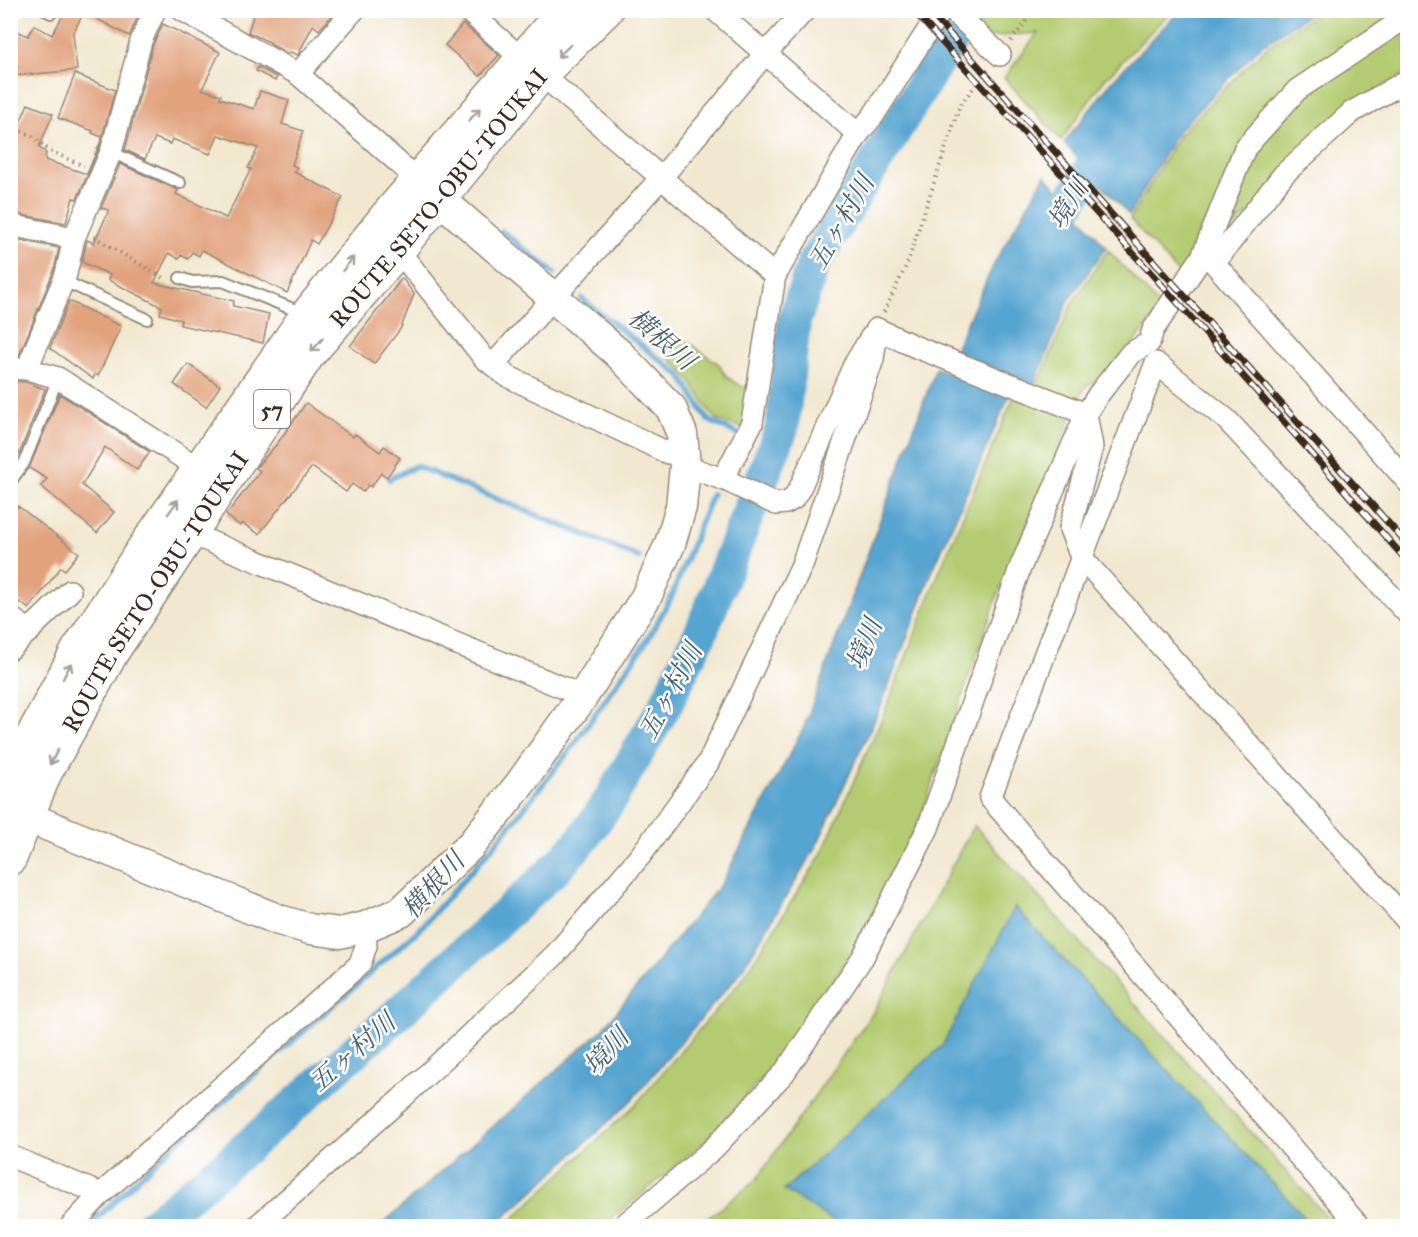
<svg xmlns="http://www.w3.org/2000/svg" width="1418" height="1237" viewBox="0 0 1418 1237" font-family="'IM FELL Great Primer','Noto Serif JP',serif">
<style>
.green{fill:#b4cc71;stroke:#787b48;stroke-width:1.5}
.water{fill:#57a4d0;stroke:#496777;stroke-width:1.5}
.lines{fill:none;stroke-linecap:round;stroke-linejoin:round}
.stream{stroke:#57a4d0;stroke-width:6}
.river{stroke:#57a4d0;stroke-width:34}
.building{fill:#e1a27d}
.lane-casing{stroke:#968977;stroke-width:14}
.street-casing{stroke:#968977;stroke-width:24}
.secondary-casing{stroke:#968977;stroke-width:33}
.primary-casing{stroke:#968977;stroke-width:36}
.path{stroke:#968977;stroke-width:4;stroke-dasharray:1.5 4.5;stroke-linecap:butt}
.lane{stroke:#fff;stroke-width:10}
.street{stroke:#fff;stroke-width:21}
.secondary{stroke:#fff;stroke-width:30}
.primary{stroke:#fff;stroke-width:33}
.rail-casing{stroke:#3b2a1e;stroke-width:7}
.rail{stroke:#fff;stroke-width:4.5;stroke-dasharray:14;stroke-linecap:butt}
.oneway{stroke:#a79f9a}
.labels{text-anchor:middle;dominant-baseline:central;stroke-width:5;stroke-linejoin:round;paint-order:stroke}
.shield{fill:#fff;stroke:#766a62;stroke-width:1.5}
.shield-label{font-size:22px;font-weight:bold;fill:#3b2a1e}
.street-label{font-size:24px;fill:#3b2a1e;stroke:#fff}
.water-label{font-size:26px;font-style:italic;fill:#48616e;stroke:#fff}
</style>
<rect width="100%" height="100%" fill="#fff"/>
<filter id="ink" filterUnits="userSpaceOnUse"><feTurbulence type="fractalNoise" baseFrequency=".0167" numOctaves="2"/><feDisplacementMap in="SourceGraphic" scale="12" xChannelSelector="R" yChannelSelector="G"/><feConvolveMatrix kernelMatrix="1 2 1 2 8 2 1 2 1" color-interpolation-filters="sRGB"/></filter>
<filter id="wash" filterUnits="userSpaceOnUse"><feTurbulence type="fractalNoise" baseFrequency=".008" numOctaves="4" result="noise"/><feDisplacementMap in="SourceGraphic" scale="24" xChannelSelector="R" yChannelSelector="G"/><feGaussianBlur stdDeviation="1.35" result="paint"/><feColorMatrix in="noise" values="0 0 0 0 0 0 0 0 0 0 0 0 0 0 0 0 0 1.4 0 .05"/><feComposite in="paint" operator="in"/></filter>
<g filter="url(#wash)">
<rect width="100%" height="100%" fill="#f2e8d0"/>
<g class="green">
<path d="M 989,11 L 1171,11 L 1105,79 L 1061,140 L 1004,78 L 1038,33 L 989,37 L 977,27 Z"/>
<path d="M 1320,11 L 1407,11 L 1407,71 L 1180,275 L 1130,219 L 1180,134 L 1265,48 Z"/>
<path d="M 1108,250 L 1159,305 L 1148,325 L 1106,377 L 1086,386 L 1076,403 L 1037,386 L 1072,303 Z"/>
<path d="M 685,340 L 720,365 C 723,377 739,387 751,389 L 743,428 L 718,420 L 710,412 L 688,377 L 669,358 Z"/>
<path d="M 1014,396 L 1071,418 L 996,599 L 921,816 L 854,950 L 775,1064 L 702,1144 L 603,1226 L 505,1226 L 636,1104 L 744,977 L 821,855 L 885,711 L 939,572 Z"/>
<path d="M 974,825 L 1335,1226 L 698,1226 L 756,1180 L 874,1011 Z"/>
</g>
<g class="water">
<path d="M 1180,10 L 1314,11 L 1262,45 L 1178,131 L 1129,215 L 1064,143 L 1112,81 Z"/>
<path d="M 1045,175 L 1106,247 L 1068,301 L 1034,385 L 954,351 L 995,262 Z"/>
<path d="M 936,368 L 1009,396 L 932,572 L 881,706 L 815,849 L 740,973 L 631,1101 L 495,1226 L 380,1226 L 602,1030 L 721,884 L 804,727 Z"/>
<path d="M 1015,907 L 1313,1226 L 841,1226 L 784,1190 L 942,1046 Z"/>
</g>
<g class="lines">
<g class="stream">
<path d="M 502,231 L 554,273"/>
<path d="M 582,299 L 681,376 L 708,420 L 738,434"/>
<path d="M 389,479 L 416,466 L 639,557"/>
<path d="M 89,1226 L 160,1157 L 420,929 L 497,842 L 570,750 L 646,642 L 671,598 L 712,494"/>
</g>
<g class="river">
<path d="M 1044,243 L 1096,160 L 1119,134"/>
<path d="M 151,1226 L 232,1160 L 405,1007 L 553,871 L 581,841 L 608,803 L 666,704 L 701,632 L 782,428 L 794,321 L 814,262 L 969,10"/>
</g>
</g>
<g id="blocks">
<g class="building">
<path d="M 66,10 L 129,10 L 138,16 L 129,36 L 84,12 L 73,33 L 77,70 L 13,76 L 18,67 L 10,64 L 10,28 L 28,36 L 34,25 L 52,35 Z"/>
<path d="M 255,10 L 337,10 L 319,30 L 313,25 L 298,55 L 290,52 L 289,54 L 270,44 L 271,43 L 248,32 Z"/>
<path d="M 163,24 L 220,52 L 202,89 L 221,95 L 220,98 L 254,109 L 260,91 L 289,100 L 282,124 L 303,131 L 292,165 L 297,167 L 294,172 L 343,197 L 317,244 L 311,240 L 287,293 L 202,250 L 199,256 L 192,252 L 188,259 L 181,255 L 179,259 L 169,253 L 154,283 L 234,301 L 233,306 L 269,314 L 263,343 L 180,325 L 181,320 L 160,314 L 162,307 L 108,280 L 110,275 L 82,262 L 87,240 L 94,243 L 109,210 L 101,208 L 120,164 L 178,190 L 176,194 L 226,218 L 251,169 L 248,168 L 258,148 L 218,135 L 210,154 L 172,139 L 170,144 L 155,138 L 145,159 L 125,150 L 153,45 Z"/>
<path d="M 463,24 L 499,55 L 480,76 L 445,45 Z"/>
<path d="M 258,67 L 277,77 L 275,81 L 256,71 Z"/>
<path d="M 75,74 L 115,90 L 102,137 L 92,133 L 93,131 L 58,118 Z"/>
<path d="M 28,104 L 53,114 L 39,147 L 46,153 L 45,160 L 87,174 L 102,138 L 99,148 L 77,199 L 73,198 L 66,223 L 10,213 L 10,145 Z"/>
<path d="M 10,238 L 59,248 L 54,270 L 19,356 L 10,355 Z"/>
<path d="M 402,278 L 414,294 L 401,328 L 374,364 L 350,346 Z"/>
<path d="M 69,301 L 121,326 L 98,376 L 95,374 L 93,379 L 50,348 Z"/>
<path d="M 188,364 L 220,386 L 206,407 L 174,384 Z"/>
<path d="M 10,381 L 25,382 L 45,389 L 19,454 L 10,451 Z"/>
<path d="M 60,394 L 150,452 L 137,470 L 105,447 L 82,485 L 114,512 L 97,533 L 41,486 L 47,479 L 29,468 Z"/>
<path d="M 306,403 L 353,437 L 355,434 L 380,452 L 384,446 L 400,458 L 387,477 L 381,473 L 371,487 L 368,485 L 363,492 L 352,484 L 346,492 L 312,467 L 259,534 L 242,523 L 240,526 L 226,515 L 260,471 L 256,468 L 258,465 L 277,444 Z"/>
<path d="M 18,506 L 79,553 L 65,570 L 61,567 L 29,609 L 10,595 L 10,516 Z"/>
</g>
</g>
</g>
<g filter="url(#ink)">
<use href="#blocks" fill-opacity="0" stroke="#968977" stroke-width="1.5"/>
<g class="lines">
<g class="lane-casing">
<g id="lane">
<path d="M 46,10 L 51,13 L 53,10"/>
<path d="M 111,152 L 180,183"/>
<path d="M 180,278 L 192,282 L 223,281 L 305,314"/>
<path d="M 64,281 L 147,319"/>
<path d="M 10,482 L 24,463 L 58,378"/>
</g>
</g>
<g class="street-casing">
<g id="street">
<path d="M 182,10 L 298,74 L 418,180"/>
<path d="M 467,10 L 522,59"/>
<path d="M 715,10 L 858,134"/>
<path d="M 952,10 L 1000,55"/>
<path d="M 298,74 L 354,10"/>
<path d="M 541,74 L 775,276 L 858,134 L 873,116 L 941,10"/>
<path d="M 1408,80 L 1352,112 L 1284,174 L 1214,263 L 1408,482"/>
<path d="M 10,225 L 74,238"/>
<path d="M 398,250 L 484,358 L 507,376 L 668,453 L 683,448"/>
<path d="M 877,329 L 916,347 L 1086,414"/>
<path d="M 493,365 L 661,178 L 765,54 L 805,10"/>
<path d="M 10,368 L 27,369 L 58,378 L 200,469"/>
<path d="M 27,369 L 66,274 L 74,238 L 111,152 L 141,41 L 155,10"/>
<path d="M 1086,414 L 1092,447 L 1070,529 L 1081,557 L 1408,922"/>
<path d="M 685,466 L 723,479 L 776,504 L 786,503 L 793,499 L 800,488 L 854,365 L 871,337"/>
<path d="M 723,479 L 752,423 L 775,276"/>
<path d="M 189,533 L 583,696"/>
<path d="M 10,617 L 30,631"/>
<path d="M 10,649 L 70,591"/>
<path d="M 10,1156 L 101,1194"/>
<path d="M 71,1226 L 101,1194 L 360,964 L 366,946 L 365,927"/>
<path d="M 257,1226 L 401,1099 L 554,956 L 641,855 L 708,763 L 802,565 L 873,359 L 877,329"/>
<path d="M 623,1226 L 714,1148 L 784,1073 L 863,957 L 928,828 L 1020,568 L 1086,414 L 1098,395 L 1131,353 L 1149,343 L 1153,330 L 1202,257 L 1245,148 L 1297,90 L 1396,24 L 1408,20"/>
<path d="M 1359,1226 L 990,798 L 1156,363 L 1226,419 L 1408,614"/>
</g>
</g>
<g class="secondary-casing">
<path id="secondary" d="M 10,810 L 279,920 L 310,929 L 340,933 L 365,927 L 401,912 L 472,844 L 520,784 L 583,696 L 646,597 L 670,544 L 681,507 L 685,466 L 682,434 L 671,408 L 619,354 L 421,183"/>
</g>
<g class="primary-casing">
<g id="primary">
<path d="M 10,779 L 78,650 L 142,551 L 307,315 L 386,217 L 565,10"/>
<path id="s1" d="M 10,858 L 45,773 L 112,652 L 308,355 L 398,250 L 541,74 L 606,10"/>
</g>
</g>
<g class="path">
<path d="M 1011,41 L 1035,10"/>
<path d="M 10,113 L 10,114"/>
<path d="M 10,127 L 31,135 L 50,151 L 84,166"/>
<path d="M 94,237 L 165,279"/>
<path d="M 884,312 L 907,264 L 960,105 L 988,70"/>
</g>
<use href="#lane" class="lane"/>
<use href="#street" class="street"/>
<use href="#secondary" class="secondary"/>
<use href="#primary" class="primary"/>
<g class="rail-casing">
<g id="rail">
<path d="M 913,10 L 1188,314 L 1408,562"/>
<path d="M 928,10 L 1408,545"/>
</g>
</g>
<use href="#rail" class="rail"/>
</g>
<defs><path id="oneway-shaft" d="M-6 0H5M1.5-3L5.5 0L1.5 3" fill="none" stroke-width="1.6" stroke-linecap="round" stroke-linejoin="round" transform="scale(1.5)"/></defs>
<g class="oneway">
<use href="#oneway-shaft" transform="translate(564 51) rotate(136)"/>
<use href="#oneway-shaft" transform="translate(474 115) rotate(-49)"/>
<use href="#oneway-shaft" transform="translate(348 264) rotate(-51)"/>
<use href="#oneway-shaft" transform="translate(317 345) rotate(131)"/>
<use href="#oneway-shaft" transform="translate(173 507) rotate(-55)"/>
<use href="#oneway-shaft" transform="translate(67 671) rotate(-63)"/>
<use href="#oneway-shaft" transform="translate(54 757) rotate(119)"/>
</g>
</g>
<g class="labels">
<rect class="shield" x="254" y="390" width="36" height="38" rx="4.5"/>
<g class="shield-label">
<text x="272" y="409">57</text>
</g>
<g class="street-label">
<text stroke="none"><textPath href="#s1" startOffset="790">ROUTE SETO-OBU-TOUKAI</textPath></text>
<text stroke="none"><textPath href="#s1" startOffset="304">ROUTE SETO-OBU-TOUKAI</textPath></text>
</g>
<g class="water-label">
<text transform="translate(1068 204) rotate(-58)">境川</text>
<text transform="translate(841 222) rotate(-60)">五ヶ村川</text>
<text transform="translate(662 339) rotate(41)">横根川</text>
<text transform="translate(864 644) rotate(-67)">境川</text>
<text transform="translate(670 691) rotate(-62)">五ヶ村川</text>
<text transform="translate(433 885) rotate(-48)">横根川</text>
<text transform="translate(606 1051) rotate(-47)">境川</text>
<text transform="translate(352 1052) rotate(-41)">五ヶ村川</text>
</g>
</g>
<rect width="1418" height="1237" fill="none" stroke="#fff" stroke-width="36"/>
</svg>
